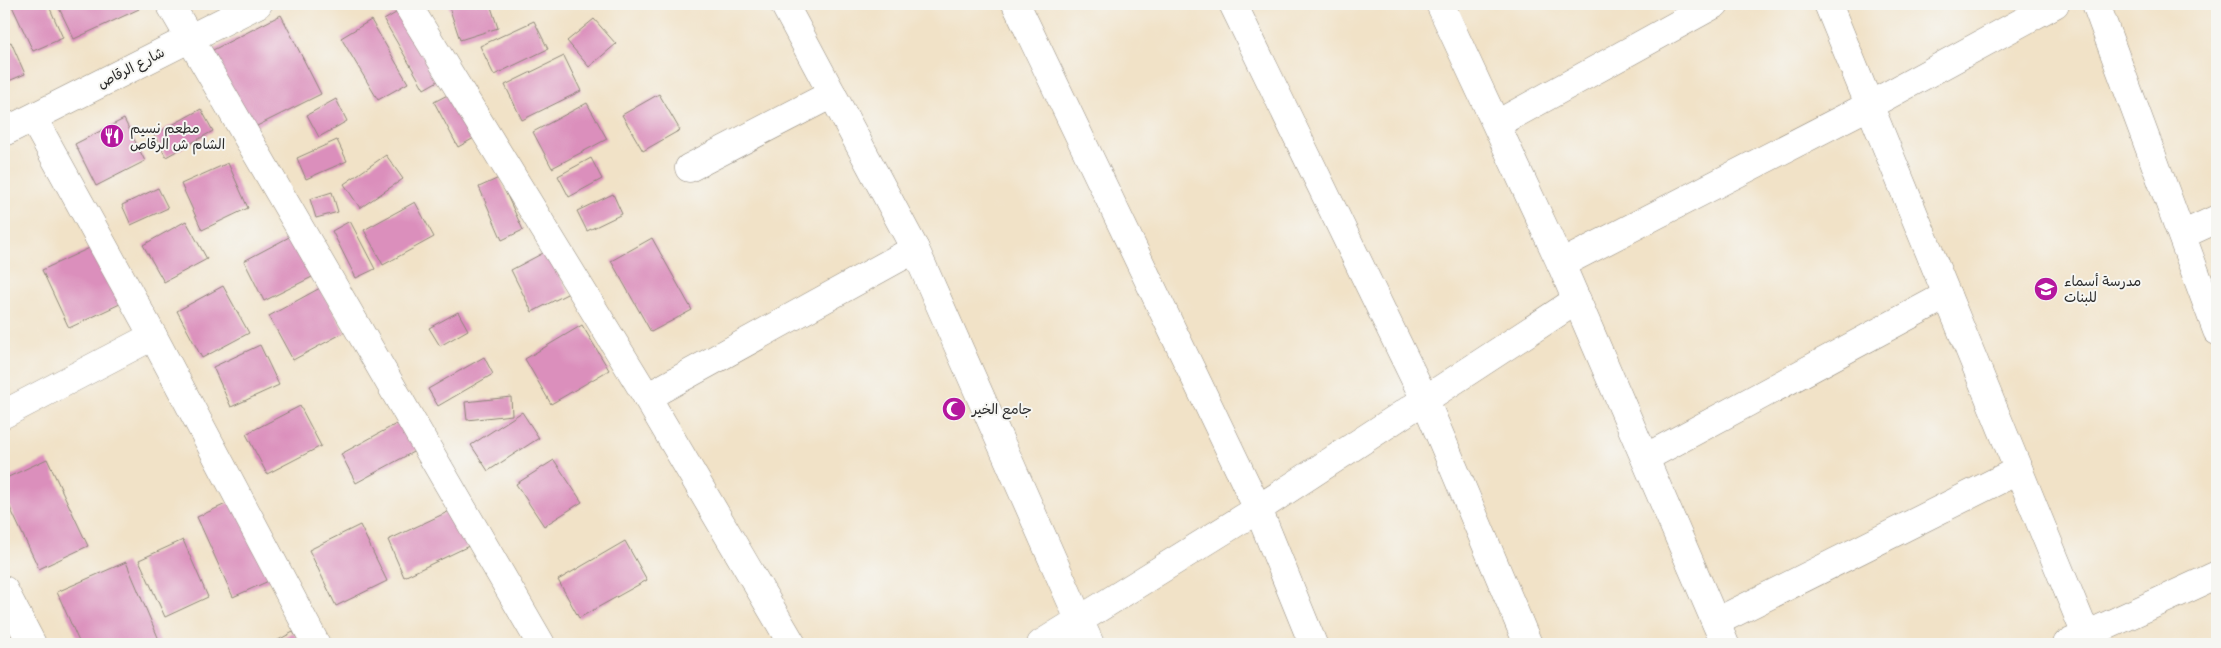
<svg xmlns="http://www.w3.org/2000/svg" width="2221" height="648" viewBox="0 0 2221 648" font-family="'Balsamiq Sans','Playpen Sans Arabic',sans-serif">
<style>
.building{fill:#db8fbc}
.lines{fill:none;stroke-linecap:round;stroke-linejoin:round}
.street-casing{stroke:#8e8679;stroke-width:29}
.secondary-casing{stroke:#8e8679;stroke-width:29}
.street{stroke:#fff;stroke-width:28}
.secondary{stroke:#fff;stroke-width:28}
.labels{text-anchor:middle;dominant-baseline:central;stroke-width:4;stroke-linejoin:round;paint-order:stroke}
.street-label{font-size:14px;fill:#2b2b2b;stroke:#f6f6f2}
.poi-label{font-size:14px;fill:#2b2b2b;stroke:#f6f6f2;text-anchor:start}
</style>
<rect width="100%" height="100%" fill="#f6f6f2"/>
<filter id="ink" filterUnits="userSpaceOnUse"><feTurbulence type="fractalNoise" baseFrequency=".02" numOctaves="2"/><feDisplacementMap in="SourceGraphic" scale="10" xChannelSelector="R" yChannelSelector="G"/><feConvolveMatrix kernelMatrix="1 2 1 2 8 2 1 2 1" color-interpolation-filters="sRGB"/></filter>
<filter id="wash" filterUnits="userSpaceOnUse"><feTurbulence type="fractalNoise" baseFrequency=".0096" numOctaves="4" result="noise"/><feDisplacementMap in="SourceGraphic" scale="20" xChannelSelector="R" yChannelSelector="G"/><feGaussianBlur stdDeviation="1.12" result="paint"/><feColorMatrix in="noise" values="0 0 0 0 0 0 0 0 0 0 0 0 0 0 0 0 0 1.4 0 .05"/><feComposite in="paint" operator="in"/></filter>
<g filter="url(#wash)">
<rect width="100%" height="100%" fill="#f1e2c7"/>
<g id="blocks">
<g class="building">
<path d="M 11,4 L 48,4 L 63,38 L 33,51 Z"/>
<path d="M 57,4 L 137,4 L 139,9 L 74,39 Z"/>
<path d="M 411,4 L 452,73 L 424,89 L 384,20 Z"/>
<path d="M 448,4 L 490,4 L 498,28 L 460,40 Z"/>
<path d="M 281,15 L 321,94 L 251,129 L 211,51 Z"/>
<path d="M 594,19 L 616,44 L 589,67 L 567,41 Z"/>
<path d="M 371,20 L 408,83 L 378,100 L 341,38 Z"/>
<path d="M 534,21 L 548,49 L 494,75 L 480,46 Z"/>
<path d="M 11,42 L 25,74 L 4,83 L 4,45 Z"/>
<path d="M 564,56 L 581,91 L 522,120 L 505,85 Z"/>
<path d="M 459,89 L 483,133 L 458,147 L 434,102 Z"/>
<path d="M 659,94 L 680,130 L 643,151 L 622,115 Z"/>
<path d="M 336,99 L 347,121 L 319,137 L 307,115 Z"/>
<path d="M 587,103 L 607,139 L 552,168 L 533,132 Z"/>
<path d="M 201,109 L 213,131 L 166,157 L 154,135 Z"/>
<path d="M 124,119 L 145,161 L 96,186 L 75,144 Z"/>
<path d="M 337,140 L 347,161 L 306,179 L 297,158 Z"/>
<path d="M 386,155 L 403,179 L 360,208 L 344,184 Z"/>
<path d="M 591,158 L 602,179 L 569,197 L 558,176 Z"/>
<path d="M 228,163 L 248,208 L 202,230 L 181,184 Z"/>
<path d="M 499,178 L 523,230 L 502,240 L 479,187 Z"/>
<path d="M 158,188 L 168,208 L 131,225 L 122,205 Z"/>
<path d="M 332,192 L 338,212 L 316,218 L 310,199 Z"/>
<path d="M 613,194 L 622,214 L 587,231 L 577,211 Z"/>
<path d="M 415,202 L 434,237 L 383,265 L 364,230 Z"/>
<path d="M 186,221 L 207,259 L 164,282 L 143,245 Z"/>
<path d="M 350,221 L 375,269 L 356,278 L 332,231 Z"/>
<path d="M 293,235 L 314,276 L 264,301 L 244,261 Z"/>
<path d="M 652,238 L 692,310 L 651,332 L 611,261 Z"/>
<path d="M 96,245 L 122,303 L 69,328 L 42,270 Z"/>
<path d="M 547,251 L 569,293 L 532,312 L 511,270 Z"/>
<path d="M 223,286 L 249,333 L 202,358 L 177,311 Z"/>
<path d="M 320,288 L 345,332 L 293,360 L 269,316 Z"/>
<path d="M 458,312 L 468,330 L 440,346 L 429,328 Z"/>
<path d="M 582,325 L 609,370 L 551,404 L 525,359 Z"/>
<path d="M 260,345 L 279,385 L 231,407 L 213,367 Z"/>
<path d="M 484,357 L 493,374 L 438,406 L 428,389 Z"/>
<path d="M 511,397 L 512,415 L 467,420 L 465,402 Z"/>
<path d="M 300,406 L 321,446 L 267,474 L 246,434 Z"/>
<path d="M 522,412 L 539,438 L 488,471 L 471,445 Z"/>
<path d="M 411,416 L 426,445 L 356,483 L 341,454 Z"/>
<path d="M 47,459 L 88,546 L 39,569 L 4,495 L 4,479 Z"/>
<path d="M 554,460 L 582,502 L 544,526 L 516,484 Z"/>
<path d="M 246,495 L 282,575 L 233,597 L 197,517 Z"/>
<path d="M 456,508 L 473,544 L 404,577 L 388,540 Z"/>
<path d="M 360,525 L 387,581 L 336,606 L 309,550 Z"/>
<path d="M 183,540 L 208,597 L 165,617 L 139,560 Z"/>
<path d="M 625,541 L 647,580 L 579,618 L 558,580 Z"/>
<path d="M 126,562 L 160,642 L 155,644 L 80,644 L 57,592 Z"/>
<path d="M 293,632 L 301,644 L 271,644 Z"/>
</g>
</g>
</g>
<g filter="url(#ink)">
<use href="#blocks" fill-opacity="0" stroke="#8e8679" stroke-width="1"/>
<g class="lines">
<g class="street-casing">
<g id="street">
<path d="M 170,4 L 541,644"/>
<path d="M 407,4 L 647,397 L 792,644"/>
<path d="M 784,4 L 915,249 L 1090,644"/>
<path d="M 1016,4 L 1258,509 L 1313,644"/>
<path d="M 1233,4 L 1425,400 L 1528,644"/>
<path d="M 1440,4 L 1561,264 L 1725,644"/>
<path d="M 1828,4 L 2086,635"/>
<path d="M 2096,4 L 2217,331"/>
<path d="M 33,118 L 153,336 L 316,644"/>
<path d="M 1497,124 L 1715,4"/>
<path d="M 689,168 L 832,94"/>
<path d="M 2182,235 L 2217,219"/>
<path d="M 1561,264 L 1870,105 L 2055,4"/>
<path d="M 647,397 L 915,249"/>
<path d="M 4,414 L 153,336"/>
<path d="M 1645,458 L 1947,295"/>
<path d="M 4,590 L 32,644"/>
<path d="M 1716,622 L 2019,470"/>
<path d="M 1041,644 L 1258,509 L 1577,300"/>
<path d="M 2067,644 L 2217,575"/>
</g>
</g>
<g class="secondary-casing">
<path id="secondary" d="M 4,132 L 258,4"/>
</g>
<use href="#street" class="street"/>
<use href="#secondary" class="secondary"/>
</g>
</g>
<defs>
<g id="restaurant-disc" transform="scale(1.25)"><circle r="9.5" fill="#b5179e" stroke="#f6f6f2"/><path d="M-5-6h1v4h1v-4h1v4h1v-4h1v5L-1.5 .5V6h-2V.5L-5-1ZM5-6V6H3V1.5H1.5Q1.5-4 5-6Z" fill="#fff"/></g>
<g id="school-disc" transform="scale(1.25)"><circle r="9.5" fill="#b5179e" stroke="#f6f6f2"/><path d="M0-5L7-2L0 1L-7-2ZM-4 1L0 2.5L4 1V4Q0 6-4 4Z" fill="#fff"/></g>
<g id="mosque-disc" transform="scale(1.25)"><circle r="9.5" fill="#b5179e" stroke="#f6f6f2"/><path d="M3.5-4.9A6 6 0 1 0 3.5 4.9A5 5 0 1 1 3.5-4.9Z" fill="#fff"/></g>
</defs>
<g fill-rule="evenodd">
<use href="#restaurant-disc" x="112" y="136"/>
<use href="#school-disc" x="2046" y="289"/>
<use href="#mosque-disc" x="954" y="409"/>
</g>
<g class="labels">
<g class="street-label">
<text transform="translate(131 68) rotate(-27)">شارع الرقاص</text>
</g>
<g class="poi-label">
<text x="130" y="128">مطعم نسيم<tspan x="130" dy="16">الشام ش الرقاص</tspan></text>
<text x="2064" y="281">مدرسة أسماء<tspan x="2064" dy="16">للبنات</tspan></text>
<text x="972" y="409">جامع الخير</text>
</g>
</g>
<rect width="2221" height="648" fill="none" stroke="#f6f6f2" stroke-width="20"/>
</svg>
